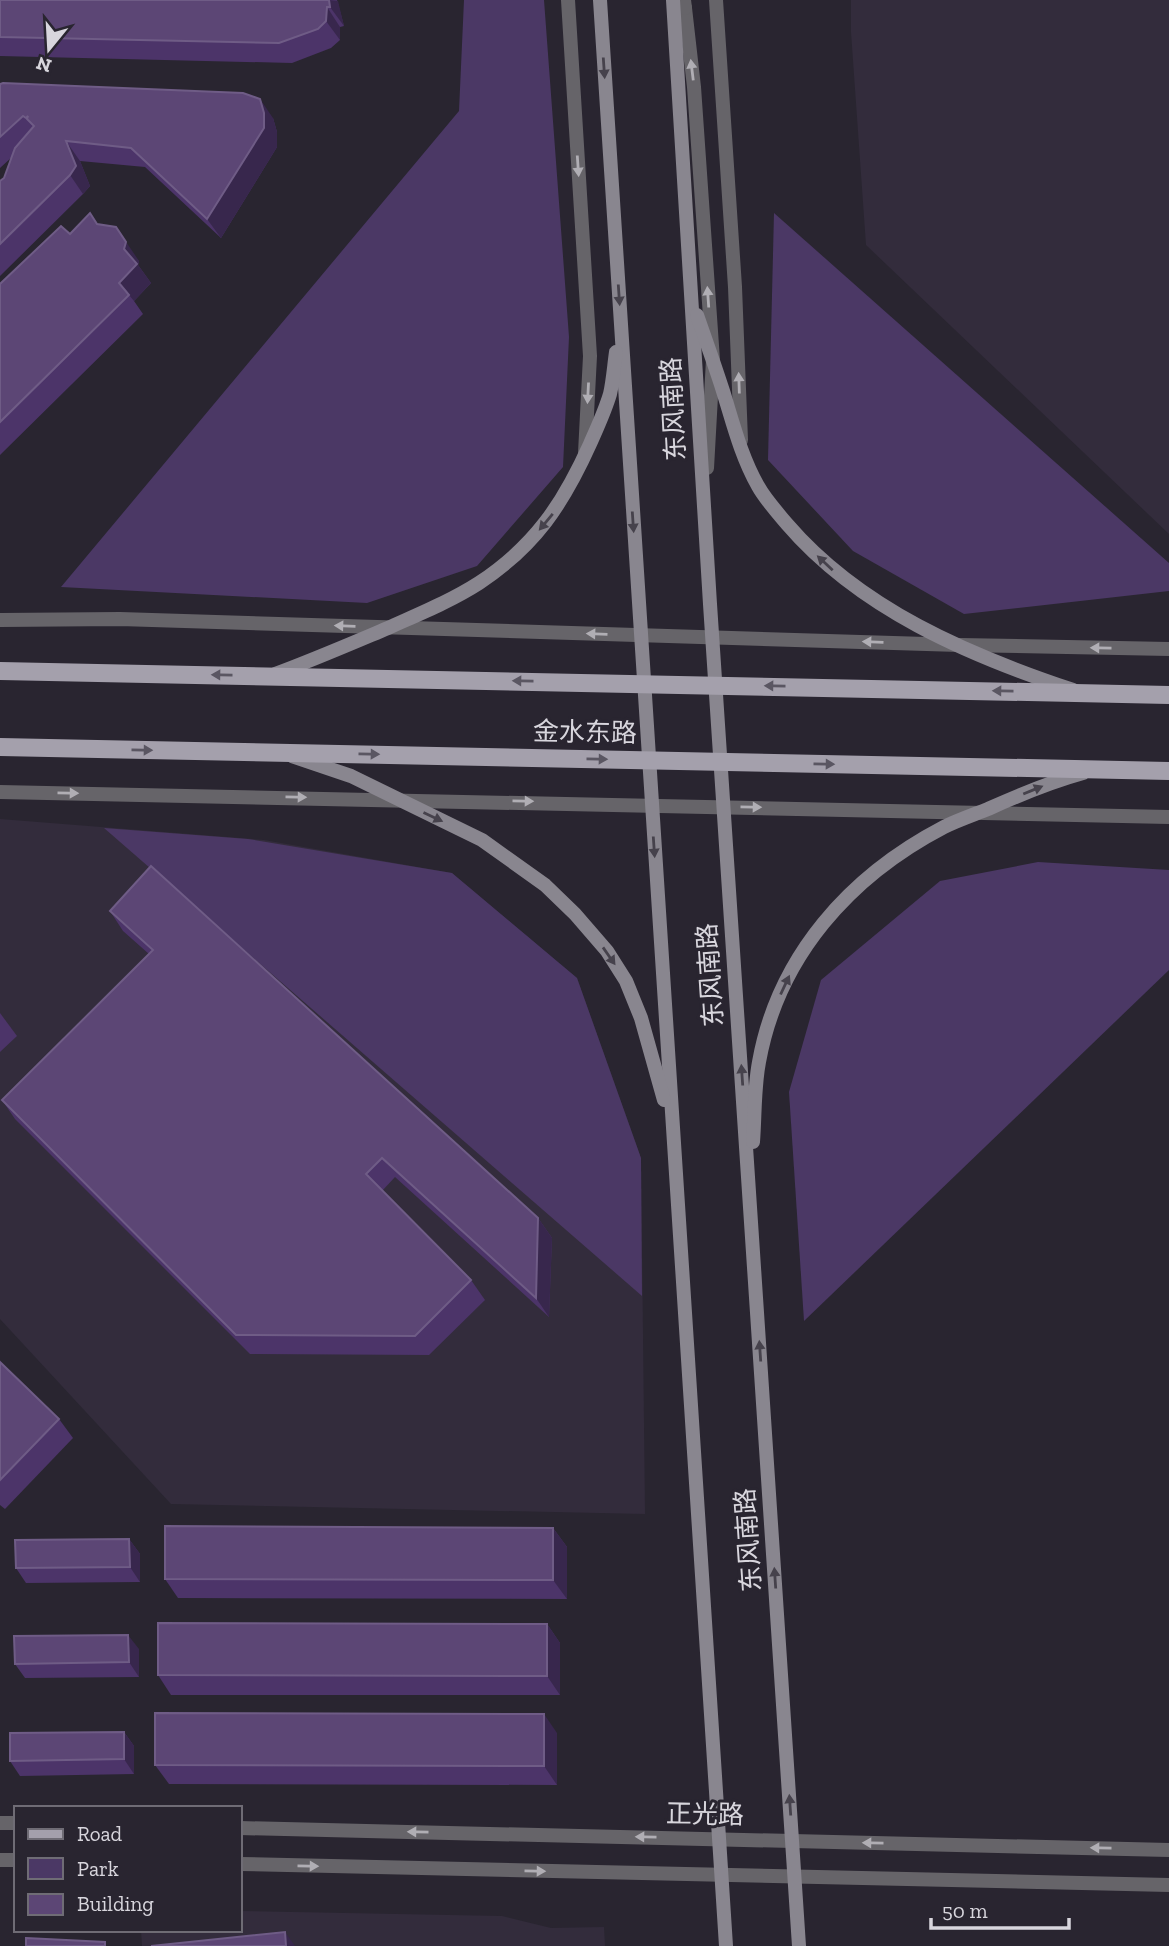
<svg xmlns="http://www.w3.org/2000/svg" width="1169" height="1946" viewBox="0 0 1169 1946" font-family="'Zilla Slab','Noto Sans SC',serif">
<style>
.built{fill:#332c3c}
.green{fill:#4b3865}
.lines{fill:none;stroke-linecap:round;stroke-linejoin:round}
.minor{stroke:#666469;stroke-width:14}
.tertiary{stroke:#666469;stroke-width:14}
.secondary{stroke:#89868f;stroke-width:14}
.primary{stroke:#a4a0ac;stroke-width:18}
.wall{fill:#4c3469}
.shaded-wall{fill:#38274d}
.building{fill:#5c4675;stroke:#6f5c86;stroke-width:2}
.oneway{fill:#46424c}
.oneway2{fill:#b0aeb4}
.oneway3{fill:#5a5662}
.labels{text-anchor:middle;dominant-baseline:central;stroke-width:6;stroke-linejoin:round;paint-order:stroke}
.street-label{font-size:26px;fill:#d8d6dd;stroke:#292530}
</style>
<rect width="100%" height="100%" fill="#292530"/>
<g class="built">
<path d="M 851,0 L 1169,0 L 1169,534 L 866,245 L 851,32 Z"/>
<path d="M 0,819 L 264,840 L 452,873 L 577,978 L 641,1158 L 645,1514 L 171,1504 L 0,1319 Z"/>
<path d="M 240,1911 L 502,1916 L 551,1928 L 604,1927 L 605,1946 L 142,1946 L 141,1930 L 240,1930 Z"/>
</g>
<g class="green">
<path d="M 464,0 L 544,0 L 569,337 L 563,467 L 477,566 L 367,603 L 61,587 L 459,111 Z"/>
<path d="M 774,213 L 1169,563 L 1169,591 L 964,614 L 853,551 L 768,460 Z"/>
<path d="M 104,828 L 248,839 L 452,873 L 577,978 L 641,1158 L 642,1296 Z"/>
<path d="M 1038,862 L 1169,870 L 1169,970 L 804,1321 L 789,1092 L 821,980 L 940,881 Z"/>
</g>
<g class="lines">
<g class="minor">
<path d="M 568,0 L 590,356 L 585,453"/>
<path d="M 716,0 L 735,287 L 741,440"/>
<path d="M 685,8 L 694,87 L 713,360 L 707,468"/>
<path d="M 0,792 L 1169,817"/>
</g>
<g class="tertiary">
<path d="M 684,0 L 685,8"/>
<path d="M 0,620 L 120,619 L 959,645 L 1169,649"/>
<path d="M 0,1823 L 16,1823"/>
<path d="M 240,1828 L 1169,1850"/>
<path d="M 0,1860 L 16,1860"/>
<path d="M 240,1864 L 1169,1885"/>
</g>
<g class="secondary">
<path d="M 600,0 L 726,1946"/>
<path d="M 673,0 L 710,604 L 799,1946"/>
<path d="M 697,315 C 706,341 715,366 723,391 C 733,423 741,456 758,486 C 765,499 777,512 787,524 C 860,609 968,655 1073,690"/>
<path d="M 275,674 C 313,660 350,644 388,628 C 419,614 451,601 479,583 C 535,546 563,504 590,444 C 597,428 605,411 610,394 C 613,381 614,366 616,352"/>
<path d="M 292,756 L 351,776 L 482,840 L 545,885 L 575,914 L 607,951 L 626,981 L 641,1018 L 664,1100"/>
<path d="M 753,1142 C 755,1116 754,1088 759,1062 C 778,956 850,876 944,827 C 958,820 973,815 988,809 C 1019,795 1050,782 1083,773"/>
</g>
<g class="primary">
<path d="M 0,671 L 1169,695"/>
<path d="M 0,747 L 1169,771"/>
</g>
</g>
<g class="wall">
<path d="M 0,0 L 337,0 L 344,26 L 340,27 L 340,40 L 331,48 L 292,63 L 0,56 Z"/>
<path d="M 0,84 L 273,118 L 277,132 L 277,147 L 221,238 L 145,167 L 80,161 L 90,186 L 83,194 L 0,276 L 0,181 L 4,178 L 12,157 L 0,168 Z"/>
<path d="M 90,213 L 98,224 L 139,261 L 138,265 L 151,283 L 134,301 L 143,314 L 0,455 L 0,284 L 70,234 Z"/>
<path d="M 110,911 L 538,1218 L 552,1238 L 549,1317 L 395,1177 L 382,1191 L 471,1280 L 485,1300 L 429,1355 L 250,1354 L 15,1119 L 2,1100 L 149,954 L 123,931 Z"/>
<path d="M 0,1013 L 17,1036 L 0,1052 Z"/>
<path d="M 0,1362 L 59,1419 L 73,1438 L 5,1509 L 0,1505 Z"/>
<path d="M 553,1528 L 567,1547 L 567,1599 L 178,1598 L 165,1579 Z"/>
<path d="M 129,1539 L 140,1554 L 140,1582 L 26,1583 L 16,1568 Z"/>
<path d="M 547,1624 L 560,1643 L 560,1695 L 171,1695 L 158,1675 Z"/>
<path d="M 139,1649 L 139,1677 L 25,1678 L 15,1664 Z"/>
<path d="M 124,1732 L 134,1746 L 134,1774 L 20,1776 L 10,1761 Z"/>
<path d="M 557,1733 L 557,1785 L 169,1784 L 155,1765 Z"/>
</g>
<g class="shaded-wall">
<path d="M 329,0 L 338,1 L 344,26 L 330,7 Z"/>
<path d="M 327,7 L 340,27 L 340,40 L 326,21 Z"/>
<path d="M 260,99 L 273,118 L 277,132 L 277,147 L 221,238 L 207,219 Z"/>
<path d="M 66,141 L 80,161 L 90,186 L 83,194 L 70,175 Z"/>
<path d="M 116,227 L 139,261 L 138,265 L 151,283 L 134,301 L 119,283 Z"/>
<path d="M 538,1218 L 552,1238 L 549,1317 L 536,1298 Z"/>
<path d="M 553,1528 L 567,1547 L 567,1599 L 553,1580 Z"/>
<path d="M 129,1539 L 140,1554 L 140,1582 L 130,1567 Z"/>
<path d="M 547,1624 L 560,1643 L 560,1695 L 547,1676 Z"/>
<path d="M 128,1635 L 139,1649 L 139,1677 L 129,1662 Z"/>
<path d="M 544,1714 L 557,1733 L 557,1785 L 544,1766 Z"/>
<path d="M 124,1732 L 134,1746 L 134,1774 L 124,1759 Z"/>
<path d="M 285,1932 L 295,1946 L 286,1946 Z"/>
</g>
<g class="building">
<path d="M 0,0 L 329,0 L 330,7 L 327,7 L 326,21 L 318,29 L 279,43 L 0,37 Z"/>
<path d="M 3,83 L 243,93 L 260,99 L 264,113 L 264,128 L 207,219 L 131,148 L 66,141 L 76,166 L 70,175 L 0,244 L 0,181 L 4,178 L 15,148 L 34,126 L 27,119 L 28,116 L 26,118 L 23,116 L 0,137 L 0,84 Z"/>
<path d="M 90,213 L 97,224 L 116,227 L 126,242 L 124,249 L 137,264 L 119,283 L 129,295 L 0,422 L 0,284 L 61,226 L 70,234 Z"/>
<path d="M 151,866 L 538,1218 L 536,1298 L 382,1158 L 366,1174 L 471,1280 L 415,1336 L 236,1335 L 2,1100 L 153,950 L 110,911 Z"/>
<path d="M 0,1362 L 59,1419 L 0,1480 Z"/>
<path d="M 165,1526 L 553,1528 L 553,1580 L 165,1579 Z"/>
<path d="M 129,1539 L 130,1567 L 16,1568 L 15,1540 Z"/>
<path d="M 158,1623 L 547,1624 L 547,1676 L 158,1675 Z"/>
<path d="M 128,1635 L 129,1662 L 15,1664 L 14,1636 Z"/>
<path d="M 155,1713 L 544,1714 L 544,1766 L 155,1765 Z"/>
<path d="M 124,1732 L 124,1759 L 10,1761 L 10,1733 Z"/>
<path d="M 285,1932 L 286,1946 L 151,1946 Z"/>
<path d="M 26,1938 L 105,1942 L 105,1946 L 26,1946 Z"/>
</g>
<defs><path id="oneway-solid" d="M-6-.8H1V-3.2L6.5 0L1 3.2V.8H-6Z" transform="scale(1.75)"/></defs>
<g class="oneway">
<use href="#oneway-solid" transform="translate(604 68) rotate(86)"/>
<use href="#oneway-solid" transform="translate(619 295) rotate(86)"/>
<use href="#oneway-solid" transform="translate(546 522) rotate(130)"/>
<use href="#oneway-solid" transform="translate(633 522) rotate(86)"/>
<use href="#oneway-solid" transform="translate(825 563) rotate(-137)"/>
<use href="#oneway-solid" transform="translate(1033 790) rotate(-22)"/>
<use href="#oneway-solid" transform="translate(433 817) rotate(25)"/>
<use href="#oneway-solid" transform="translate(654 847) rotate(86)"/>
<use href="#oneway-solid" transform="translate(609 956) rotate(55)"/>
<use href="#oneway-solid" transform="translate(785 985) rotate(-65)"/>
<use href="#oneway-solid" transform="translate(742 1075) rotate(-94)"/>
<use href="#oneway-solid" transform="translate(760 1351) rotate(-94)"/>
<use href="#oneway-solid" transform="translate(775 1578) rotate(-94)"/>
<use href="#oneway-solid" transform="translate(790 1805) rotate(-94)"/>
</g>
<g class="oneway2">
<use href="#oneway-solid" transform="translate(692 70) rotate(-97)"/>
<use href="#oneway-solid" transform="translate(578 166) rotate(86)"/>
<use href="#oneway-solid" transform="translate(708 297) rotate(-94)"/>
<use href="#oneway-solid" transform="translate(739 383) rotate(-92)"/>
<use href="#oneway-solid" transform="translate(588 393) rotate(93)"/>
<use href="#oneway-solid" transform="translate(345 626) rotate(-178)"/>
<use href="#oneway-solid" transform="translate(597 634) rotate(-178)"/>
<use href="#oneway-solid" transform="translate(873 642) rotate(-178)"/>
<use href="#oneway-solid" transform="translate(1101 648) rotate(-179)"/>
<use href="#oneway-solid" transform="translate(68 793) rotate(1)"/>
<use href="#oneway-solid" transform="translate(296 797) rotate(1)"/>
<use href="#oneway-solid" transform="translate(523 801) rotate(1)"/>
<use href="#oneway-solid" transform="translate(751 807) rotate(1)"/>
<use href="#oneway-solid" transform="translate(418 1832) rotate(-179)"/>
<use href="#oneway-solid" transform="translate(646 1837) rotate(-179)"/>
<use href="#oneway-solid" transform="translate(873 1843) rotate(-179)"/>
<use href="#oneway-solid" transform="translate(1101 1848) rotate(-179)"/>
<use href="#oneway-solid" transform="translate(308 1866) rotate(1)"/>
<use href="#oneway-solid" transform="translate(535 1871) rotate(1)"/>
</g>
<g class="oneway3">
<use href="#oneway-solid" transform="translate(222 675) rotate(-179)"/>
<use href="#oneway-solid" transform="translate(523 681) rotate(-179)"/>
<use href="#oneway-solid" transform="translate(775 686) rotate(-179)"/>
<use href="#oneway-solid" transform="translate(1003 691) rotate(-179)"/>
<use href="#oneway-solid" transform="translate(142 750) rotate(1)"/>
<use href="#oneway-solid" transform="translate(369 754) rotate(1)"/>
<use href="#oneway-solid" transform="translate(597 759) rotate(1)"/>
<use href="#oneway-solid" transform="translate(824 764) rotate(1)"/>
</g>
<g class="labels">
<g class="street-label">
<text transform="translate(673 409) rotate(-93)">东风南路</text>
<text transform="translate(585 732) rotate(1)">金水东路</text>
<text transform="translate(710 975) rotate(-94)">东风南路</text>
<text transform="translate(748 1540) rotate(-94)">东风南路</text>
<text transform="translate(705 1814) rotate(1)">正光路</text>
</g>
</g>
<rect x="14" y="1806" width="228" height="126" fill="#292530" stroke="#6f6c75" stroke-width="2"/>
<rect x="28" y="1829" width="35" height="10" fill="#a4a0ac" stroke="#6f6c75" stroke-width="2"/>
<text x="77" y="1841" font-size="21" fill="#d8d6dd">Road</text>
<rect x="28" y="1858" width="35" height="21" fill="#4b3865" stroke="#6f6c75" stroke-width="2"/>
<text x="77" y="1876" font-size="21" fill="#d8d6dd">Park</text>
<rect x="28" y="1894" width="35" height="21" fill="#5c4675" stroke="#6f6c75" stroke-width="2"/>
<text x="77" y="1911" font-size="21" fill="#d8d6dd">Building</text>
<g transform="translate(49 49) rotate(198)" stroke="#292530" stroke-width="5" paint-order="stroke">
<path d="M0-5L12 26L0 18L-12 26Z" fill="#d8d6dd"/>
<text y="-10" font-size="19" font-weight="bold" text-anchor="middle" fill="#d8d6dd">N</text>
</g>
<path d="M931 1918v10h138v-10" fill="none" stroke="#d8d6dd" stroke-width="3.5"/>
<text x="942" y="1918" font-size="21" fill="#d8d6dd" stroke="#292530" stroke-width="5" paint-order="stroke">50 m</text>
</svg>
